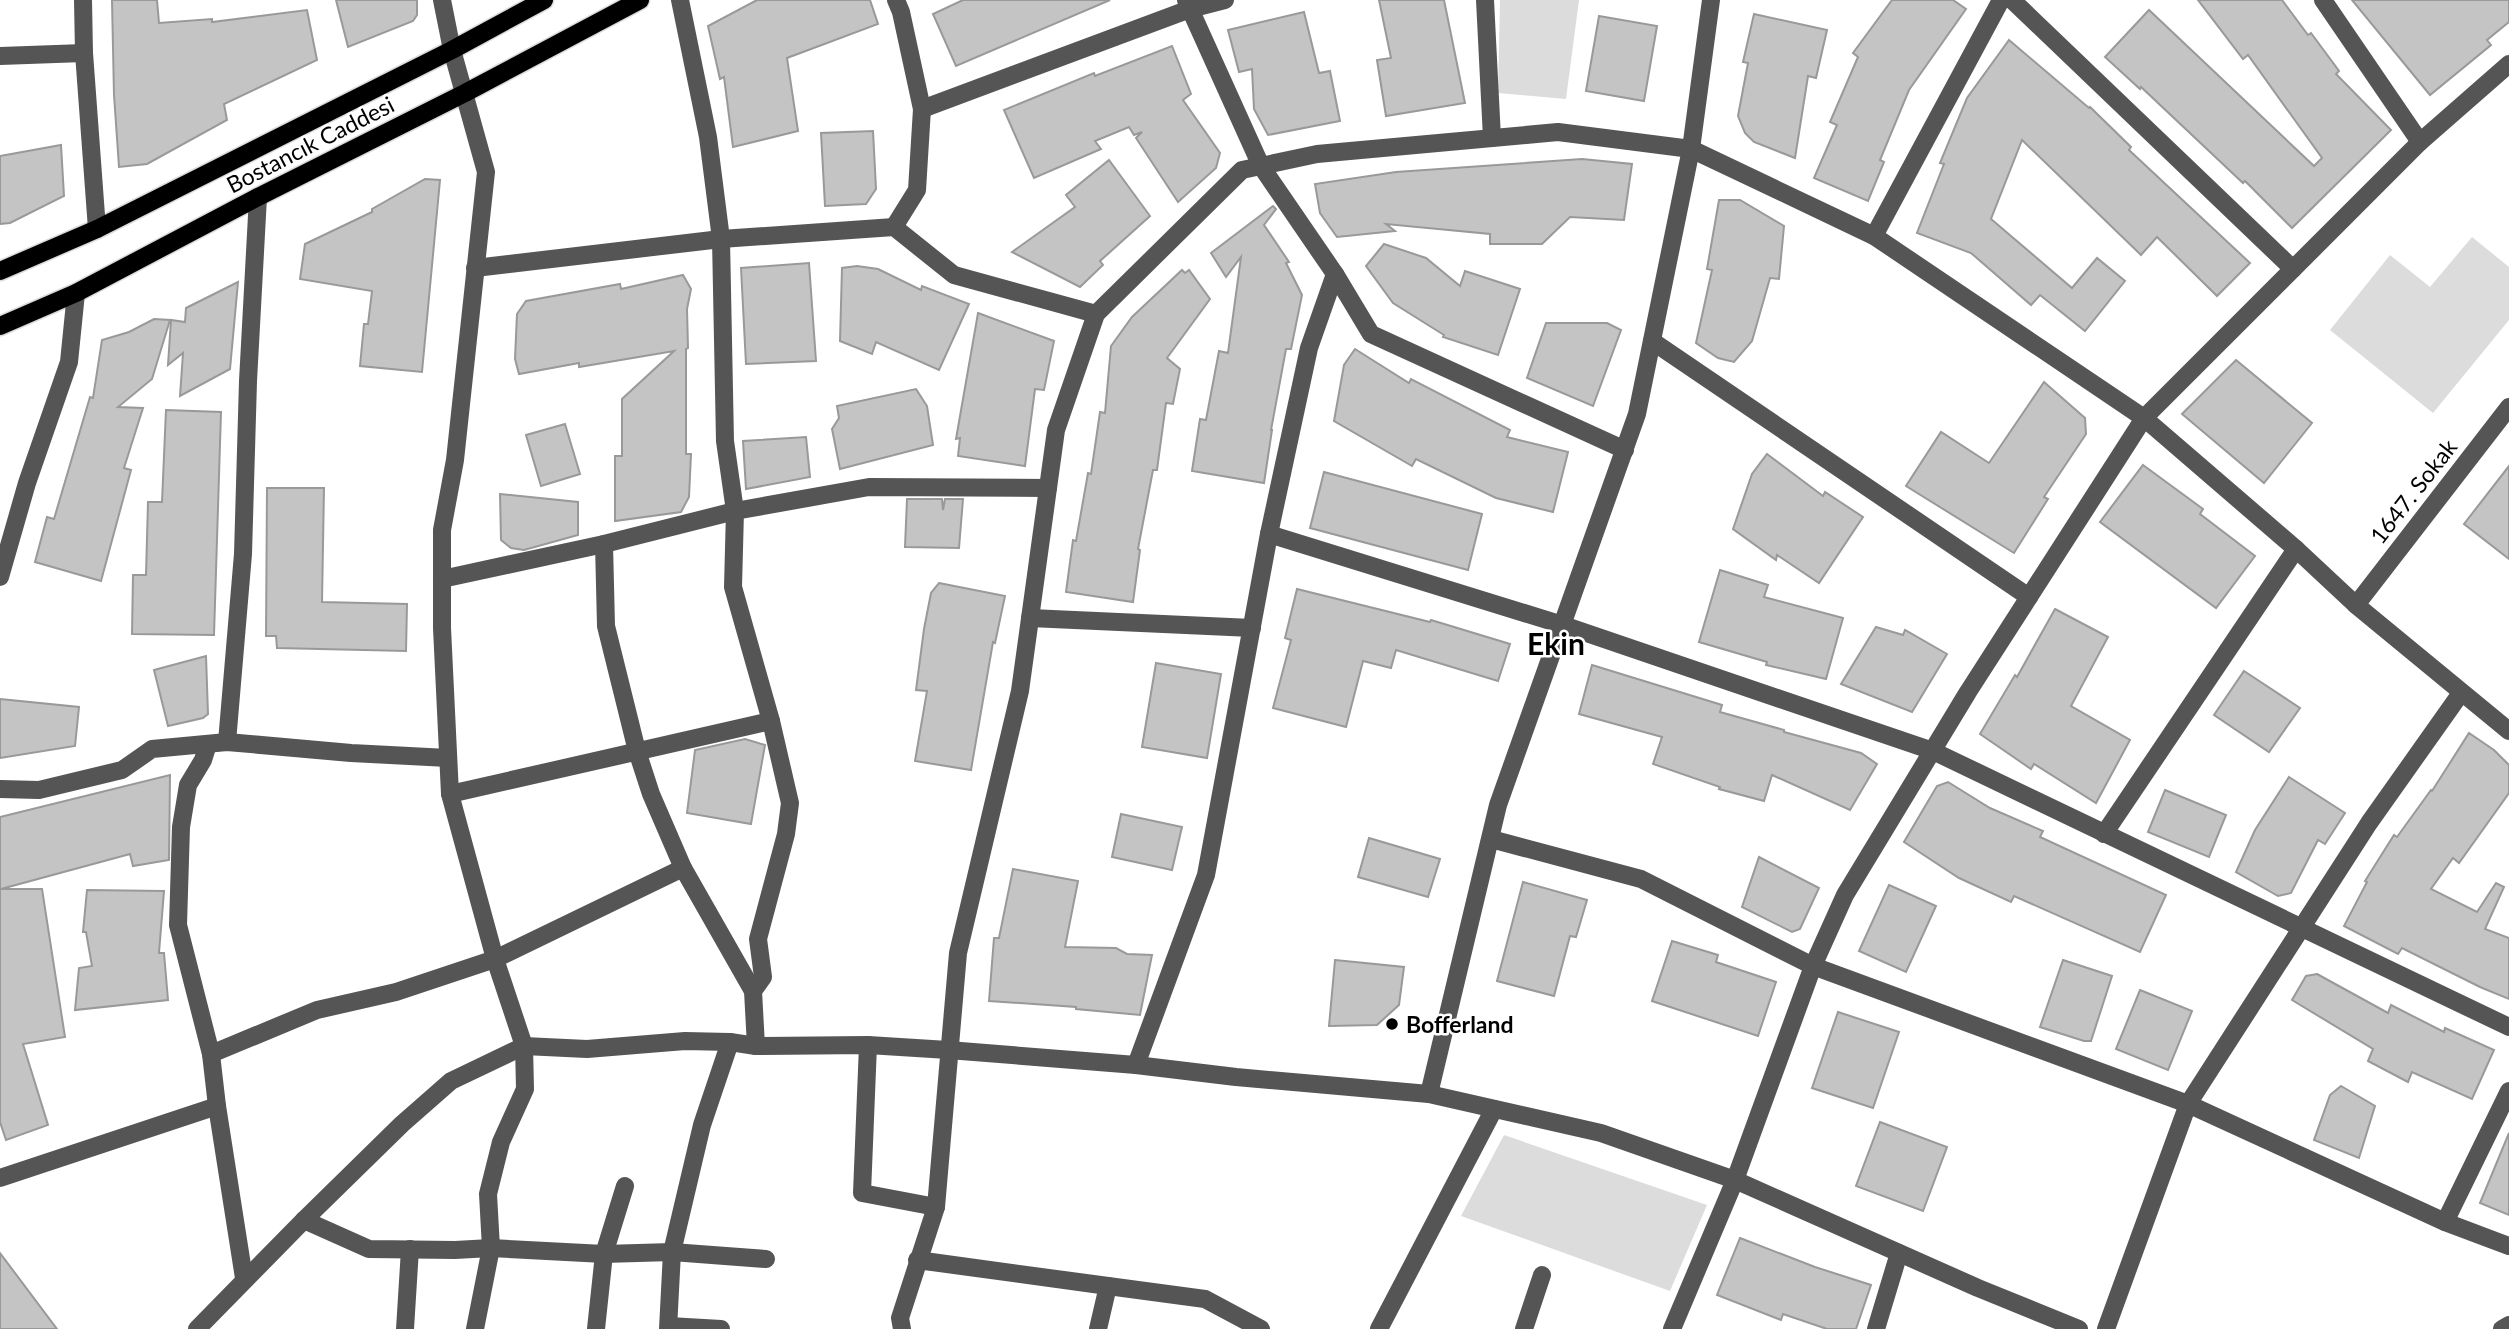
<svg xmlns="http://www.w3.org/2000/svg" width="2509" height="1329" viewBox="0 0 2509 1329" font-family="Lato,sans-serif">
<style>
.green{fill:#dcdcdc}
.building{fill:#c4c4c4;stroke:#999;stroke-width:2}
.lines{fill:none;stroke-linecap:round;stroke-linejoin:round}
.major-casing{stroke:#dbdbdb;stroke-width:21}
.minor{stroke:#555;stroke-width:18}
.major{stroke:#000;stroke-width:18}
.poi-dot{fill:#000;stroke:#fff;stroke-width:2.5}
.labels{text-anchor:middle;dominant-baseline:central;stroke-width:5;stroke-linejoin:round;paint-order:stroke}
.street-label{font-size:23px;fill:#000;stroke:#fff}
.poi-label{font-size:23px;font-weight:bold;fill:#000;stroke:#fff;text-anchor:start}
.district-label{font-size:30px;font-weight:bold;fill:#000;stroke:#fff}
</style>
<rect width="100%" height="100%" fill="#fff"/>
<g class="green">
<path d="M 1500,0 L 1579,0 L 1566,99 L 1498,93 Z"/>
<path d="M 2472,237 L 2509,267 L 2509,320 L 2433,413 L 2330,330 L 2390,255 L 2430,287 Z"/>
<path d="M 1504,1135 L 1707,1205 L 1670,1291 L 1461,1216 Z"/>
</g>
<g class="building">
<path d="M 112,0 L 157,0 L 159,23 L 212,19 L 212,22 L 307,10 L 317,60 L 224,104 L 227,120 L 147,164 L 119,167 L 114,95 Z"/>
<path d="M 336,0 L 417,0 L 417,15 L 413,21 L 348,47 Z"/>
<path d="M 757,0 L 870,0 L 878,24 L 787,58 L 798,131 L 733,147 L 724,77 L 720,79 L 708,26 Z"/>
<path d="M 963,0 L 1110,0 L 956,66 L 933,14 Z"/>
<path d="M 1379,0 L 1444,0 L 1465,103 L 1386,116 L 1377,60 L 1391,58 Z"/>
<path d="M 1892,0 L 1953,0 L 1966,9 L 1909,90 L 1880,160 L 1884,162 L 1868,201 L 1814,178 L 1837,125 L 1830,122 L 1858,57 L 1853,53 Z"/>
<path d="M 2198,0 L 2282,0 L 2308,35 L 2311,33 L 2339,71 L 2336,74 L 2391,130 L 2292,228 L 2245,181 L 2243,183 L 2141,87 L 2140,89 L 2105,57 L 2149,10 L 2314,166 L 2322,158 L 2248,55 L 2243,59 Z"/>
<path d="M 2352,0 L 2509,0 L 2509,22 L 2487,40 L 2491,45 L 2430,95 Z"/>
<path d="M 1304,12 L 1319,73 L 1330,71 L 1340,121 L 1268,135 L 1254,109 L 1252,69 L 1239,72 L 1228,30 Z"/>
<path d="M 1754,14 L 1827,30 L 1816,78 L 1808,76 L 1795,158 L 1754,142 L 1745,133 L 1738,116 L 1748,63 L 1743,62 Z"/>
<path d="M 1599,16 L 1657,26 L 1644,101 L 1586,91 Z"/>
<path d="M 2009,40 L 2089,108 L 2090,107 L 2131,147 L 2129,150 L 2250,263 L 2217,296 L 2157,237 L 2141,255 L 2022,140 L 1991,219 L 2072,288 L 2097,258 L 2125,281 L 2085,331 L 2040,295 L 2031,305 L 1971,253 L 1917,233 L 1944,164 L 1940,163 L 1967,98 Z"/>
<path d="M 1172,46 L 1191,94 L 1183,100 L 1220,153 L 1216,168 L 1178,202 L 1136,138 L 1142,132 L 1134,135 L 1129,127 L 1095,141 L 1101,149 L 1034,178 L 1004,110 L 1094,73 L 1095,76 Z"/>
<path d="M 873,131 L 876,189 L 866,204 L 825,206 L 821,133 Z"/>
<path d="M 61,145 L 64,196 L 10,223 L 0,224 L 0,156 Z"/>
<path d="M 1582,159 L 1632,164 L 1624,220 L 1570,217 L 1542,244 L 1490,244 L 1490,234 L 1386,224 L 1395,231 L 1337,237 L 1320,213 L 1315,184 L 1396,172 Z"/>
<path d="M 1109,160 L 1150,216 L 1100,261 L 1103,265 L 1080,287 L 1012,252 L 1075,207 L 1066,195 Z"/>
<path d="M 425,179 L 440,180 L 422,372 L 360,366 L 364,324 L 368,324 L 372,291 L 300,279 L 305,244 L 372,212 L 372,209 Z"/>
<path d="M 1719,200 L 1740,200 L 1784,226 L 1779,279 L 1770,278 L 1752,341 L 1734,362 L 1718,358 L 1696,343 L 1712,270 L 1707,269 Z"/>
<path d="M 1273,206 L 1276,209 L 1264,225 L 1289,262 L 1286,263 L 1302,295 L 1291,349 L 1286,349 L 1271,430 L 1272,430 L 1264,483 L 1192,471 L 1200,419 L 1206,420 L 1219,351 L 1228,353 L 1241,257 L 1226,277 L 1211,253 Z"/>
<path d="M 1384,244 L 1426,258 L 1460,286 L 1465,271 L 1520,289 L 1498,355 L 1443,337 L 1444,335 L 1393,303 L 1366,266 Z"/>
<path d="M 809,263 L 816,361 L 746,364 L 741,268 Z"/>
<path d="M 857,266 L 878,269 L 921,290 L 922,286 L 969,304 L 939,370 L 876,342 L 872,354 L 840,341 L 842,268 Z"/>
<path d="M 1182,270 L 1185,273 L 1189,270 L 1210,299 L 1167,358 L 1180,369 L 1173,404 L 1166,403 L 1157,470 L 1153,470 L 1138,549 L 1140,550 L 1133,602 L 1066,592 L 1073,540 L 1076,541 L 1088,473 L 1091,474 L 1100,412 L 1105,413 L 1111,346 L 1132,317 Z"/>
<path d="M 683,275 L 691,289 L 687,309 L 688,348 L 686,349 L 686,454 L 691,454 L 689,497 L 681,512 L 615,521 L 615,456 L 622,456 L 622,399 L 674,351 L 579,367 L 579,363 L 519,374 L 515,359 L 517,314 L 526,301 L 620,284 L 621,289 Z"/>
<path d="M 238,282 L 230,369 L 180,396 L 183,353 L 168,365 L 171,320 L 185,322 L 186,308 Z"/>
<path d="M 978,313 L 1054,341 L 1044,390 L 1035,389 L 1025,466 L 958,456 L 960,438 L 956,439 Z"/>
<path d="M 154,319 L 170,320 L 152,379 L 118,407 L 143,408 L 124,468 L 131,470 L 101,581 L 35,562 L 47,517 L 54,519 L 90,397 L 93,398 L 102,340 L 129,332 Z"/>
<path d="M 1546,323 L 1607,323 L 1621,330 L 1593,406 L 1527,378 Z"/>
<path d="M 1355,349 L 1409,383 L 1411,379 L 1510,430 L 1507,437 L 1568,452 L 1553,512 L 1496,498 L 1416,459 L 1412,466 L 1334,421 L 1344,365 Z"/>
<path d="M 2236,360 L 2312,423 L 2264,483 L 2182,414 Z"/>
<path d="M 2044,382 L 2085,418 L 2086,434 L 2044,497 L 2048,499 L 2014,553 L 1906,486 L 1941,432 L 1989,463 Z"/>
<path d="M 916,389 L 927,406 L 933,445 L 840,469 L 832,429 L 839,418 L 837,406 Z"/>
<path d="M 166,410 L 221,412 L 214,635 L 132,634 L 133,575 L 146,575 L 148,502 L 162,502 Z"/>
<path d="M 565,424 L 580,474 L 541,486 L 526,435 Z"/>
<path d="M 806,437 L 810,477 L 746,489 L 743,441 Z"/>
<path d="M 1767,454 L 1823,496 L 1825,492 L 1863,517 L 1819,583 L 1777,555 L 1776,560 L 1733,529 L 1752,474 Z"/>
<path d="M 2143,465 L 2203,509 L 2200,514 L 2255,556 L 2216,608 L 2100,522 Z"/>
<path d="M 2509,466 L 2509,559 L 2464,524 Z"/>
<path d="M 1324,472 L 1482,514 L 1468,570 L 1310,528 Z"/>
<path d="M 267,488 L 324,488 L 322,602 L 407,604 L 406,651 L 277,648 L 276,636 L 266,636 Z"/>
<path d="M 500,494 L 578,502 L 578,535 L 524,550 L 511,548 L 501,540 Z"/>
<path d="M 907,499 L 942,499 L 943,510 L 945,499 L 963,499 L 959,548 L 905,547 Z"/>
<path d="M 1720,570 L 1768,585 L 1764,597 L 1843,618 L 1826,679 L 1766,665 L 1767,662 L 1699,642 Z"/>
<path d="M 939,583 L 1005,596 L 995,643 L 993,642 L 971,770 L 915,761 L 927,691 L 916,690 L 924,629 L 931,593 Z"/>
<path d="M 1297,589 L 1430,622 L 1431,620 L 1510,644 L 1498,681 L 1396,650 L 1391,668 L 1363,661 L 1346,727 L 1273,708 L 1291,640 L 1285,638 Z"/>
<path d="M 2055,609 L 2108,637 L 2071,706 L 2130,740 L 2096,803 L 2034,764 L 2031,769 L 1980,734 L 2015,675 L 2017,677 Z"/>
<path d="M 1876,627 L 1903,635 L 1905,630 L 1947,654 L 1912,712 L 1841,684 Z"/>
<path d="M 206,656 L 208,714 L 203,718 L 168,726 L 154,670 Z"/>
<path d="M 1156,663 L 1221,674 L 1207,758 L 1142,747 Z"/>
<path d="M 1592,665 L 1722,705 L 1720,712 L 1784,730 L 1784,732 L 1861,753 L 1877,764 L 1850,810 L 1772,775 L 1764,801 L 1719,789 L 1720,787 L 1653,764 L 1662,737 L 1579,714 Z"/>
<path d="M 2244,671 L 2300,708 L 2269,752 L 2214,715 Z"/>
<path d="M 0,699 L 79,707 L 75,746 L 0,758 Z"/>
<path d="M 2469,733 L 2494,750 L 2509,765 L 2509,793 L 2459,863 L 2453,858 L 2431,889 L 2477,912 L 2496,883 L 2504,887 L 2485,929 L 2509,938 L 2509,999 L 2480,987 L 2402,948 L 2398,954 L 2344,926 L 2367,882 L 2365,881 L 2394,835 L 2397,837 L 2431,790 L 2432,791 Z"/>
<path d="M 745,739 L 765,745 L 751,824 L 687,813 L 695,750 Z"/>
<path d="M 170,775 L 169,860 L 133,866 L 130,854 L 1,889 L 42,889 L 65,1037 L 23,1044 L 48,1125 L 6,1140 L 0,1122 L 0,817 Z"/>
<path d="M 2289,777 L 2345,813 L 2325,844 L 2318,840 L 2291,893 L 2278,896 L 2236,872 L 2255,830 Z"/>
<path d="M 1948,782 L 1990,808 L 2043,831 L 2040,837 L 2166,895 L 2140,952 L 2014,896 L 2011,902 L 1959,878 L 1904,842 L 1937,786 Z"/>
<path d="M 2165,790 L 2226,815 L 2209,857 L 2148,832 Z"/>
<path d="M 1121,814 L 1182,827 L 1172,870 L 1112,857 Z"/>
<path d="M 1369,838 L 1440,859 L 1428,897 L 1358,877 Z"/>
<path d="M 1759,857 L 1819,888 L 1800,929 L 1792,932 L 1742,907 Z"/>
<path d="M 1013,869 L 1078,881 L 1065,947 L 1116,948 L 1127,954 L 1152,955 L 1140,1015 L 1076,1009 L 1076,1007 L 989,1001 L 994,938 L 999,938 Z"/>
<path d="M 1523,882 L 1587,900 L 1576,937 L 1570,936 L 1554,996 L 1497,981 Z"/>
<path d="M 1889,885 L 1936,906 L 1906,972 L 1859,951 Z"/>
<path d="M 87,890 L 164,891 L 159,953 L 164,953 L 168,1000 L 75,1010 L 79,968 L 92,966 L 86,932 L 83,932 Z"/>
<path d="M 1672,941 L 1718,955 L 1716,962 L 1776,982 L 1758,1036 L 1652,1001 Z"/>
<path d="M 1335,960 L 1404,967 L 1399,1005 L 1377,1025 L 1329,1026 Z"/>
<path d="M 2063,960 L 2112,976 L 2091,1041 L 2084,1041 L 2040,1027 Z"/>
<path d="M 2317,974 L 2388,1013 L 2391,1005 L 2444,1032 L 2445,1028 L 2494,1050 L 2472,1099 L 2412,1072 L 2408,1082 L 2368,1061 L 2373,1049 L 2292,1000 L 2306,976 Z"/>
<path d="M 2140,990 L 2192,1011 L 2168,1070 L 2116,1049 Z"/>
<path d="M 1838,1012 L 1899,1032 L 1873,1108 L 1812,1088 Z"/>
<path d="M 2341,1086 L 2375,1106 L 2359,1158 L 2314,1140 L 2330,1095 Z"/>
<path d="M 1880,1122 L 1947,1147 L 1923,1211 L 1856,1186 Z"/>
<path d="M 2509,1133 L 2509,1215 L 2480,1203 Z"/>
<path d="M 1740,1238 L 1815,1267 L 1871,1285 L 1856,1329 L 1827,1329 L 1783,1314 L 1781,1320 L 1717,1295 Z"/>
<path d="M 0,1253 L 57,1329 L 0,1329 Z"/>
</g>
<g class="lines">
<g class="major-casing">
<g id="major">
<path d="M 0,271 L 97,229 L 452,50 L 544,0"/>
<path d="M 0,326 L 76,293 L 258,197 L 465,93 L 640,0"/>
</g>
</g>
<g class="minor">
<path d="M 83,0 L 84,53 L 97,229"/>
<path d="M 442,0 L 452,50 L 486,172 L 455,460 L 442,530 L 442,628 L 450,794 L 495,959 L 524,1046 L 525,1089 L 501,1142 L 488,1194 L 491,1248 L 475,1329"/>
<path d="M 680,0 L 708,137 L 721,239 L 725,441 L 735,511 L 733,587 L 771,721 L 790,803 L 786,834 L 758,939 L 763,977 L 753,991"/>
<path d="M 1186,0 L 1261,166 L 1335,274 L 1371,334 L 1625,450"/>
<path d="M 1485,0 L 1492,138"/>
<path d="M 2012,0 L 2293,269"/>
<path d="M 2323,0 L 2420,142"/>
<path d="M 0,56 L 84,53"/>
<path d="M 922,109 L 1190,9 L 1225,0"/>
<path d="M 894,227 L 917,190 L 922,109 L 901,12 L 896,0"/>
<path d="M 1874,236 L 2001,0"/>
<path d="M 475,268 L 721,239 L 894,227 L 954,275 L 1096,314"/>
<path d="M 1652,341 L 2029,597"/>
<path d="M 1269,534 L 1563,625 L 1933,751 L 2509,1027"/>
<path d="M 604,544 L 606,626 L 637,751 L 651,794 L 683,868 L 753,991 L 756,1046"/>
<path d="M 0,577 L 27,483 L 69,362 L 76,293"/>
<path d="M 442,579 L 604,544 L 735,511 L 869,487 L 1048,488"/>
<path d="M 2356,605 L 2509,407"/>
<path d="M 1030,618 L 1252,628"/>
<path d="M 227,742 L 243,554 L 248,381 L 258,197"/>
<path d="M 208,744 L 203,760 L 188,785 L 181,827 L 178,925 L 211,1054 L 217,1106 L 244,1278"/>
<path d="M 0,789 L 39,790 L 122,770 L 152,749 L 227,742 L 351,753 L 448,758"/>
<path d="M 450,794 L 771,721"/>
<path d="M 2104,834 L 2296,549"/>
<path d="M 1491,839 L 1641,879 L 1813,966 L 2188,1104 L 2445,1222 L 2509,1246"/>
<path d="M 868,1045 L 862,1193 L 936,1207"/>
<path d="M 211,1054 L 317,1010 L 396,992 L 495,959 L 683,868"/>
<path d="M 1136,1065 L 1206,875 L 1269,534 L 1309,348 L 1335,274"/>
<path d="M 1429,1094 L 1498,805 L 1637,414 L 1691,149 L 1711,0"/>
<path d="M 0,1178 L 217,1106"/>
<path d="M 304,1220 L 369,1249 L 455,1250 L 491,1248 L 604,1254 L 672,1252 L 766,1259"/>
<path d="M 2445,1222 L 2509,1091"/>
<path d="M 917,1260 L 1108,1286 L 1098,1329"/>
<path d="M 1108,1286 L 1205,1299 L 1261,1329"/>
<path d="M 669,1326 L 721,1329"/>
<path d="M 197,1329 L 304,1220 L 402,1124 L 451,1081 L 524,1046 L 587,1049 L 685,1041 L 730,1042 L 756,1046 L 868,1045 L 948,1050 L 1136,1065 L 1236,1077 L 1429,1094 L 1601,1133 L 1735,1180 L 1978,1288 L 2079,1329"/>
<path d="M 405,1329 L 410,1249"/>
<path d="M 596,1329 L 604,1254 L 625,1186"/>
<path d="M 668,1329 L 672,1252 L 702,1125 L 730,1042"/>
<path d="M 902,1329 L 900,1318 L 936,1207 L 958,953 L 1020,691 L 1056,430 L 1096,314 L 1242,170 L 1317,154 L 1558,132 L 1691,149 L 1874,236 L 2144,418 L 2296,549 L 2356,605 L 2509,731"/>
<path d="M 1379,1329 L 1494,1109"/>
<path d="M 1524,1329 L 1542,1275"/>
<path d="M 1672,1329 L 1735,1180 L 1813,966 L 1845,895 L 1968,692 L 2144,418 L 2420,142 L 2509,64"/>
<path d="M 1876,1329 L 1899,1253"/>
<path d="M 2106,1329 L 2188,1104 L 2369,823 L 2461,693"/>
<path d="M 2502,1329 L 2509,1325"/>
</g>
<use href="#major" class="major"/>
</g>
<circle class="poi-dot" cx="1392" cy="1024" r="7"/>
<g class="labels">
<g class="street-label">
<text transform="translate(310 144) rotate(-27)">Bostancık Caddesi</text>
<text transform="translate(2413 491) rotate(-52)">1647. Sokak</text>
</g>
<g class="poi-label">
<text x="1406" y="1024">Bofferland</text>
</g>
<g class="district-label">
<text x="1556" y="643">Ekin</text>
</g>
</g>
</svg>
